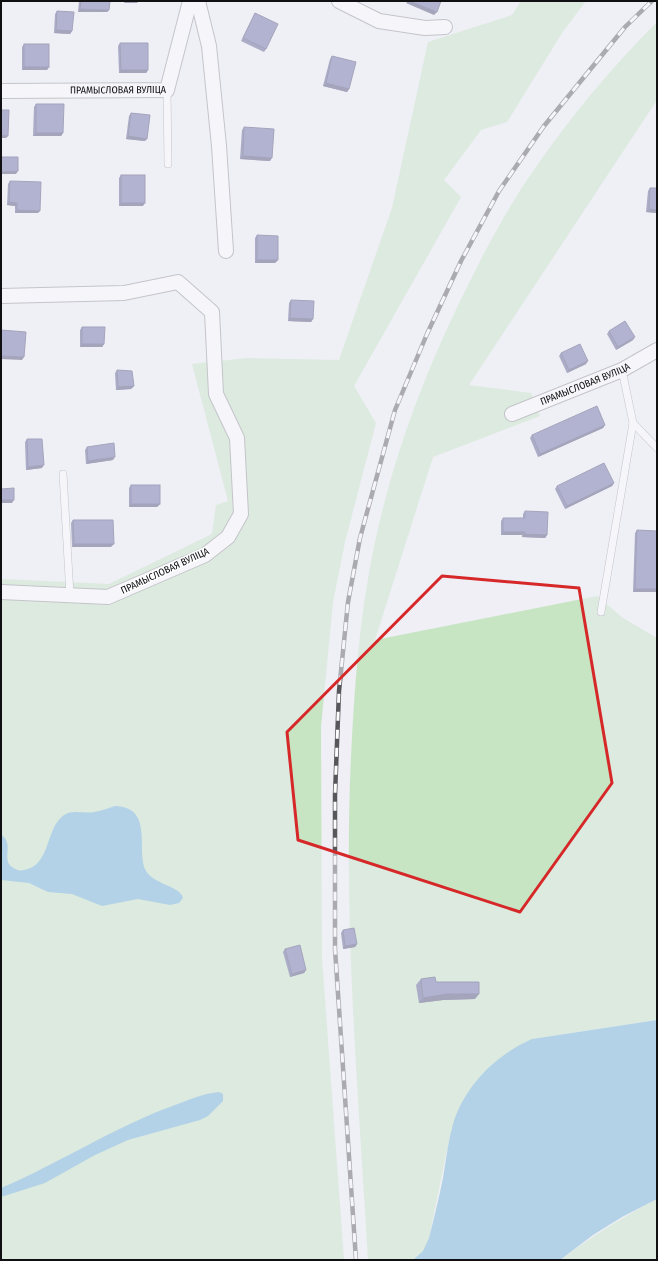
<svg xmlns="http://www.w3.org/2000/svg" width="658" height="1261" viewBox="0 0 658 1261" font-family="'Fira Sans Condensed',sans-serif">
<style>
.green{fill:#c7e5c3}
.water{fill:#6ab0d6}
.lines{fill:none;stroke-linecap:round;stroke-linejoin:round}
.service-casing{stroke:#909195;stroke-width:8}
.minor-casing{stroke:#909195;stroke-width:16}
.service{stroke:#fff;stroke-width:7}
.minor{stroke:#fff;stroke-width:14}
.rail-casing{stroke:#57575b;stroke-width:4.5}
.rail{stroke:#fdfdfe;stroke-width:3;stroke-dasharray:9;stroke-linecap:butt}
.wall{fill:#595c8e}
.shaded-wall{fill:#494b74}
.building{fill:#686ba5;stroke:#494b74}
.marked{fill:none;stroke:#d62828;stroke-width:3;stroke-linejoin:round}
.labels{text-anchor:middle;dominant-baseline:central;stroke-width:3;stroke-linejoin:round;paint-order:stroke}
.street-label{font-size:10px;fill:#101012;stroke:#fdfdfe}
</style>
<rect width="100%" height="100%" fill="#efeff5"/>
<g class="green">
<path d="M 521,1 L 586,1 L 562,33 L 507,122 L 481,130 L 444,180 L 461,197 L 354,386 L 376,423 L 345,542 L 333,602 L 321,727 L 322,958 L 344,1260 L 1,1260 L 1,579 L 109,584 L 212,534 L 216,505 L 228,501 L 192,364 L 247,358 L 339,360 L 392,208 L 428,42 L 512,15 Z"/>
<path d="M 657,22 L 657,100 L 469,385 L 531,393 L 540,416 L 433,457 L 375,640 L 597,596 L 623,618 L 657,638 L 657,1020 L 532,1039 L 447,1150 L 429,1238 L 424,1251 L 413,1260 L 368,1260 C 358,1086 342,912 352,737 C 355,684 359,631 368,579 C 386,473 423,374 471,279 C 490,241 510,204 534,170 C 570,117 612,67 657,22 Z"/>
<path d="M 657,1199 L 657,1260 L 560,1260 C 591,1237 622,1217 657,1199 Z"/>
</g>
<g class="water">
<path d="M 115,806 C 153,807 137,848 145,869 C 151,884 181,886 183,898 L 179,903 L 170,905 L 138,899 L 102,906 L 72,894 L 48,892 L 29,883 L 1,880 L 1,835 C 15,843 1,859 12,867 C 16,870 20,871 24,870 C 51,866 45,828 64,815 C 73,809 84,814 94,812 C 101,811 108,808 115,806 Z"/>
<path d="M 657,1020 L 657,1199 L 622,1217 L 593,1235 L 560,1260 L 413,1260 L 423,1251 L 429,1238 C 434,1218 439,1198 443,1178 C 446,1160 448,1142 453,1124 C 465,1085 496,1055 532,1039 Z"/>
<path d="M 219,1092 L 223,1094 L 223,1101 L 208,1116 L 200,1120 L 128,1140 L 95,1155 L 45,1183 L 1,1197 L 1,1188 C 60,1163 114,1127 175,1105 C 189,1100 204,1093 219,1092 Z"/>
</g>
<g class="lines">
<g class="service-casing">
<g id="service">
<path d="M 167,90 L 168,164"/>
<path d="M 622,370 L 633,423 L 657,448"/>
<path d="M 63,474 L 70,595"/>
<path d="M 601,612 L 633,423"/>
</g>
</g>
<g class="minor-casing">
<g id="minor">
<path d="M 198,1 L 209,46 L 219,146 L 226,251"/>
<path d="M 339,1 L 379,21 L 425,28 L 445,27"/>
<path id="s1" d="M 1,91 L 167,90 L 190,1"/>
<path d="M 1,296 L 124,293 L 178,282 L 212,312 L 216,394 L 237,438 L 241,514 L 228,537 L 205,555 L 108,597 L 1,592"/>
<path id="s2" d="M 512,414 L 622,370 L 657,350"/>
</g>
</g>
<use href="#service" class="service"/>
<use href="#minor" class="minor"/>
<g class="rail-casing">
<path id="rail" d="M 356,1260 L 335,949 L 335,795 L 339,691 L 348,602 L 360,538 L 395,410 L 427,334 L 461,261 L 499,191 L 544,126 L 625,27 L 652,1"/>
</g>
<use href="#rail" class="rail"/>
</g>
<g class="wall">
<path d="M 79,1 L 110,1 L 109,10 L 107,12 L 78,12 Z"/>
<path d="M 57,11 L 72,31 L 70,34 L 54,33 L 55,14 Z"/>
<path d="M 255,13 L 266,49 L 264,52 L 241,41 Z"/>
<path d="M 120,43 L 148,70 L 146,73 L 119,73 L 118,46 Z"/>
<path d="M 24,44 L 49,67 L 47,70 L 22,70 L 22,47 Z"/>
<path d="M 332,56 L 349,89 L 347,92 L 323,86 L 330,59 Z"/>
<path d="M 36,104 L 63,133 L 61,136 L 33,136 L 34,107 Z"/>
<path d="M 131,113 L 145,141 L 126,139 L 129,116 Z"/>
<path d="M 244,127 L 270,161 L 240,159 L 242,130 Z"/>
<path d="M 121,175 L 143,206 L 119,206 L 119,178 Z"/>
<path d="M 10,181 L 38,213 L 15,213 L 15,206 L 7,205 L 8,184 Z"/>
<path d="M 650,188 L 657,213 L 646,212 L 648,191 Z"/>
<path d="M 257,235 L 278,260 L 275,263 L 255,263 L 255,238 Z"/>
<path d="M 291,300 L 313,319 L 311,322 L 288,321 L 289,303 Z"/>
<path d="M 82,327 L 104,344 L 102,347 L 80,347 L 80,330 Z"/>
<path d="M 609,331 L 633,340 L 616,350 L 607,334 Z"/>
<path d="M 561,353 L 586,364 L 567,373 L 559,356 Z"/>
<path d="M 117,370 L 134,386 L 131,389 L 116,390 L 115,373 Z"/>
<path d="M 605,425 L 603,428 L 538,457 L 530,438 L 532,435 Z"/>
<path d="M 27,439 L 42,468 L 26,470 L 25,442 Z"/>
<path d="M 87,447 L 113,460 L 86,464 L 85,450 Z"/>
<path d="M 614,483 L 612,486 L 565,509 L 555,489 L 557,486 Z"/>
<path d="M 131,485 L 160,504 L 157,507 L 129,507 L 129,488 Z"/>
<path d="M 525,511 L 547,535 L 545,538 L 522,537 L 522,535 L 501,535 L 501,521 L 503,518 L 523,518 L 523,514 Z"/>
<path d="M 73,520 L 111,547 L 72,547 L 71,523 Z"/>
<path d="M 637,530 L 657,592 L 633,592 L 635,533 Z"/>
<path d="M 343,930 L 357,944 L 355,947 L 343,949 L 341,933 Z"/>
<path d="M 285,949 L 306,970 L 304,973 L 290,977 L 283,952 Z"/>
<path d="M 421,979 L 436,982 L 475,999 L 443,1000 L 419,1003 L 416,985 Z"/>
</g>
<g class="shaded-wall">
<path d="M 125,1 L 139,1 L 137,3 L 124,3 Z"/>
<path d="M 408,1 L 410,1 L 437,12 L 434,15 L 406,3 Z"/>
<path d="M 80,9 L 109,10 L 107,12 L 78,12 Z"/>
<path d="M 56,30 L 72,31 L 70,34 L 54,33 Z"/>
<path d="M 24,67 L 49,67 L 47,70 L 22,70 Z"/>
<path d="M 121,70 L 148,70 L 146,73 L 119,73 Z"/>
<path d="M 326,83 L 349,89 L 347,92 L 323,86 Z"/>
<path d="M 36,133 L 63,133 L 61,136 L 33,136 Z"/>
<path d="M 1,135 L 8,136 L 6,138 L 1,138 Z"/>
<path d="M 128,136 L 147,139 L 145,141 L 126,139 Z"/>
<path d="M 243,156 L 272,158 L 270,161 L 240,159 Z"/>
<path d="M 18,171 L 16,174 L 1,174 L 1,172 Z"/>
<path d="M 9,202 L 17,203 L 15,206 L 7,205 Z"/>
<path d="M 121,203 L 145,203 L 143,206 L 119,206 Z"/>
<path d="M 649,209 L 657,210 L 657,213 L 646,212 Z"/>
<path d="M 17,210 L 40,211 L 38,213 L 15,213 Z"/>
<path d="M 257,260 L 278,260 L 275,263 L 255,263 Z"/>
<path d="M 290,318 L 313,319 L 311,322 L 288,321 Z"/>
<path d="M 635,337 L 633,340 L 616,350 L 618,347 Z"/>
<path d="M 82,344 L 104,344 L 102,347 L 80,347 Z"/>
<path d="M 1,356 L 24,357 L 22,360 L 1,359 Z"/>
<path d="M 588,361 L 586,364 L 567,373 L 569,370 Z"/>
<path d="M 134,386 L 131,389 L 116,390 L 118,387 Z"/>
<path d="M 605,425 L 603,428 L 538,457 L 540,454 Z"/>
<path d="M 115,457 L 113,460 L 86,464 L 88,461 Z"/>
<path d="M 44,465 L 42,468 L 26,470 L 28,467 Z"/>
<path d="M 614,483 L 612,486 L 565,509 L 567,506 Z"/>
<path d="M 1,500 L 14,500 L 12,503 L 1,503 Z"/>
<path d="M 131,504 L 160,504 L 157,507 L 129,507 Z"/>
<path d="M 503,532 L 525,532 L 522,535 L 501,535 Z"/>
<path d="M 524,534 L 547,535 L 545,538 L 522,537 Z"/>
<path d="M 74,544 L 114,544 L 111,547 L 72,547 Z"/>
<path d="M 635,589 L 657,589 L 657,592 L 633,592 Z"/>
<path d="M 357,944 L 355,947 L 343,949 L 345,946 Z"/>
<path d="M 306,970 L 304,973 L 290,977 L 292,974 Z"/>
<path d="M 447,994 L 479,994 L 475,999 L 443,1000 L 419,1003 L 423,998 Z"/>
</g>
<g class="building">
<path d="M 81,1 L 110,1 L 109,10 L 80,9 Z"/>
<path d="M 410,1 L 441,1 L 437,12 Z"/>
<path d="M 57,11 L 74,12 L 72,31 L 56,30 Z"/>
<path d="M 255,13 L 278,24 L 266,49 L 243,38 Z"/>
<path d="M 120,43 L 148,43 L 148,70 L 121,70 Z"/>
<rect x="24" y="44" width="25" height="23"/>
<path d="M 332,56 L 356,62 L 349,89 L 326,83 Z"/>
<path d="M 36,104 L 64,104 L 63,133 L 36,133 Z"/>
<path d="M 1,110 L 9,110 L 8,136 L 1,135 Z"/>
<path d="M 131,113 L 150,115 L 147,139 L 128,136 Z"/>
<path d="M 244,127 L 274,129 L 272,158 L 243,156 Z"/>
<path d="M 1,157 L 18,157 L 18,171 L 1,172 Z"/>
<rect x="121" y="175" width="24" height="28"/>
<path d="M 10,181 L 41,182 L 40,211 L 17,210 L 17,203 L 9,202 Z"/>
<path d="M 650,188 L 657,188 L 657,210 L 649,209 Z"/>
<path d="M 257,235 L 278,236 L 278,260 L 257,260 Z"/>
<path d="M 291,300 L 314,301 L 313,319 L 290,318 Z"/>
<path d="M 625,321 L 635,337 L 618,347 L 609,331 Z"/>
<path d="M 82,327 L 105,327 L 104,344 L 82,344 Z"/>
<path d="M 1,330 L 26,332 L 24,357 L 1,356 Z"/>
<path d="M 580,344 L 588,361 L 569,370 L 561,353 Z"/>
<path d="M 117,370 L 132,371 L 134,386 L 118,387 Z"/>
<path d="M 597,406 L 605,425 L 540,454 L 532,435 Z"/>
<path d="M 27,439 L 42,439 L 44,465 L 28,467 Z"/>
<path d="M 114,443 L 115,457 L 88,461 L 87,447 Z"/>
<path d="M 604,463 L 614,483 L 567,506 L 557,486 Z"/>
<rect x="131" y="485" width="29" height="19"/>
<path d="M 14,488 L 14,500 L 1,500 L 1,489 Z"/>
<path d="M 525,511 L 548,512 L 547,535 L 524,534 L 525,532 L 503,532 L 503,518 L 525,518 Z"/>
<path d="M 73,520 L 113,520 L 114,544 L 74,544 Z"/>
<path d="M 637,530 L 657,531 L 657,589 L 635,589 Z"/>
<path d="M 354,928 L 357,944 L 345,946 L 343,930 Z"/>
<path d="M 300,945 L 306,970 L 292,974 L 285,949 Z"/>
<path d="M 435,977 L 436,982 L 479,982 L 479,994 L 447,994 L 423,998 L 421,979 Z"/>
</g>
<path d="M0 0H658V1261H0ZM 442,576 L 579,588 L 612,783 L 520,912 L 298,840 L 287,732 Z" fill="#efeff5" fill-opacity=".55" fill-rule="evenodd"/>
<path class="marked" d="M 442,576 L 579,588 L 612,783 L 520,912 L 298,840 L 287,732 Z"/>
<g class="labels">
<g class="street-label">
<text stroke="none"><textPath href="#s1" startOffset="117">ПРАМЫСЛОВАЯ ВУЛІЦА</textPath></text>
<text stroke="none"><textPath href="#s2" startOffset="79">ПРАМЫСЛОВАЯ ВУЛІЦА</textPath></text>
<text transform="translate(165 571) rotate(-25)">ПРАМЫСЛОВАЯ ВУЛІЦА</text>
</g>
</g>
<rect width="658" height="1261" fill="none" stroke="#101012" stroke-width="4"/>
</svg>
